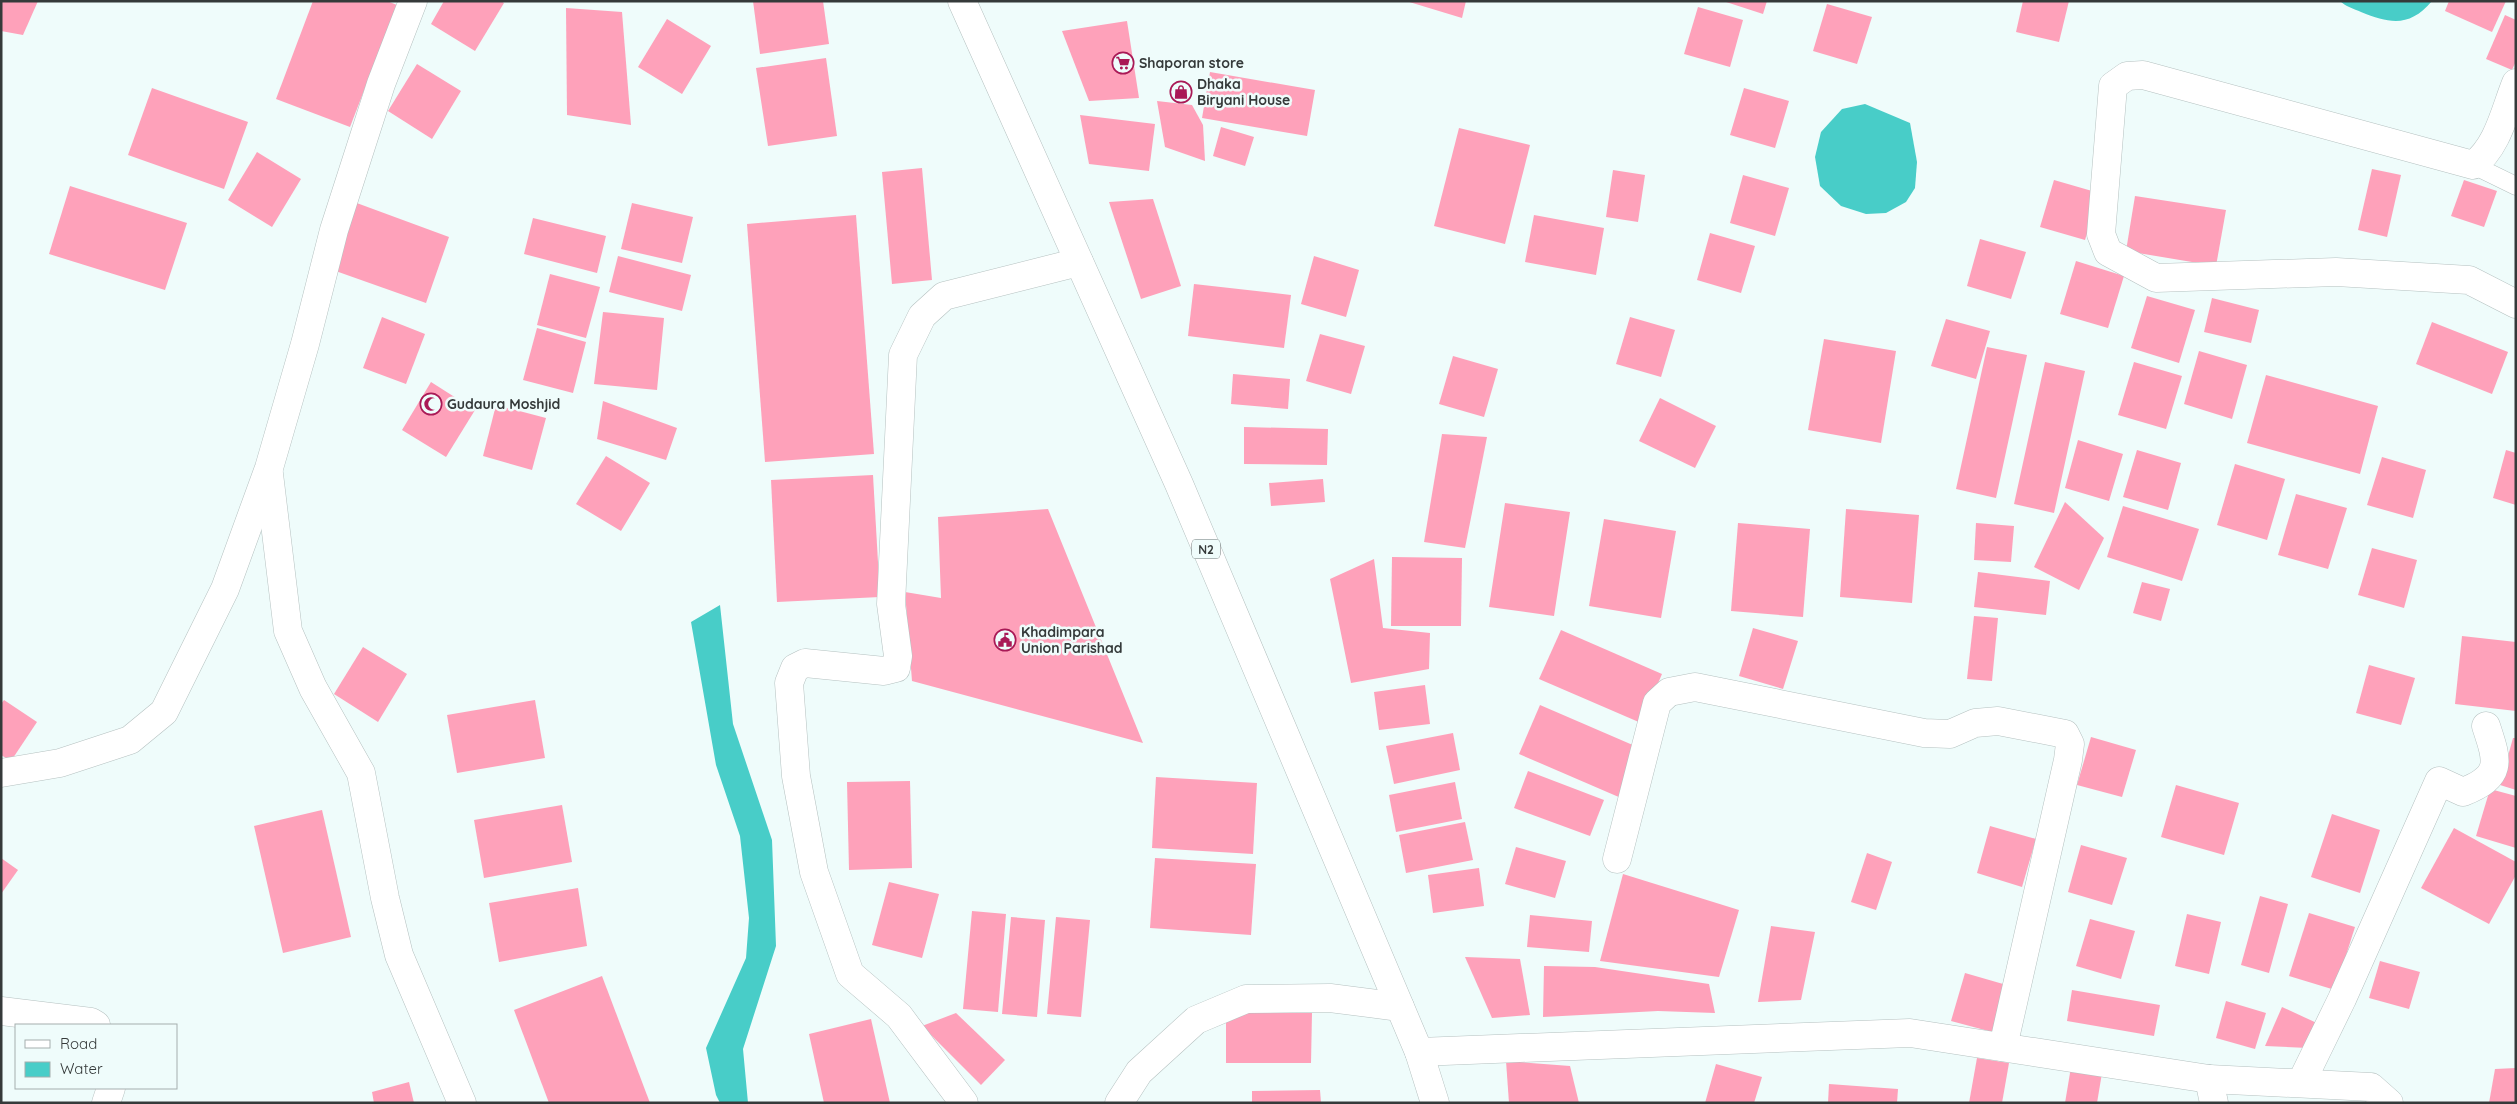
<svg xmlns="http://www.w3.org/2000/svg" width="2517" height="1104" viewBox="0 0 2517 1104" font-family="Quicksand,sans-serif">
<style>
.water{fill:#48cdc8}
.building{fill:#fea1ba}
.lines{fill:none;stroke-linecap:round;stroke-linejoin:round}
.service-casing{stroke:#b5c1c0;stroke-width:19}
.minor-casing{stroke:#b5c1c0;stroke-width:29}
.trunk-casing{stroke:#b5c1c0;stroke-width:29}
.service{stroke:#fff;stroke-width:18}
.minor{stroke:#fff;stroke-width:28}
.trunk{stroke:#fff;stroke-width:28}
.labels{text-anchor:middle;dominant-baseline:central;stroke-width:5;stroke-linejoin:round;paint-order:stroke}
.shield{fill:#effcfb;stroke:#6d7474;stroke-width:1}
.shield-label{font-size:12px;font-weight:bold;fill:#353a3a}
.poi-label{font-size:14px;font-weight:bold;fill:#353a3a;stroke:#effcfb;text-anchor:start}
</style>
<rect width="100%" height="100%" fill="#effcfb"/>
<g class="water">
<path d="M 2340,1 L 2432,1 C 2410,27 2391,24 2361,12 C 2354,9 2345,6 2340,1 Z"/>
<path d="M 1865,104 L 1910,123 L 1917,162 L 1915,188 L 1906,202 L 1886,213 L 1866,214 L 1841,206 L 1820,186 L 1815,157 L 1821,132 L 1842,109 Z"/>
<path d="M 720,605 L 733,724 L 772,840 L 776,946 L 743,1049 L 748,1103 L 720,1103 L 716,1095 L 706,1048 L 746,958 L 749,918 L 740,836 L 716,765 L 691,622 Z"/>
</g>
<g class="building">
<path d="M 1,1 L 38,1 L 23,35 L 1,31 Z"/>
<path d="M 313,1 L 387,1 L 397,5 L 350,127 L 276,99 Z"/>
<path d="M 444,1 L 501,1 L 504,3 L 475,51 L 431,24 Z"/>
<path d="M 753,1 L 823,1 L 829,44 L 760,54 Z"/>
<path d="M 1406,1 L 1466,1 L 1462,18 Z"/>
<path d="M 1723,1 L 1767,1 L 1763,14 Z"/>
<path d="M 2023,1 L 2069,1 L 2059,42 L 2016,32 Z"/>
<path d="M 2449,1 L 2506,1 L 2492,32 L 2445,11 Z"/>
<path d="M 1827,4 L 1872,17 L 1857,64 L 1813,51 Z"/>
<path d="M 1698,7 L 1743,20 L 1730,67 L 1684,54 Z"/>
<path d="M 566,8 L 622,12 L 631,125 L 567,115 Z"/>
<path d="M 2505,15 L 2516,20 L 2516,61 L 2512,70 L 2486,59 Z"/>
<path d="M 667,19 L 711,46 L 682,94 L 638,67 Z"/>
<path d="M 1127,21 L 1139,98 L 1089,101 L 1062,31 Z"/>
<path d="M 826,58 L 837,136 L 768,146 L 756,68 Z"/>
<path d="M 417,64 L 461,91 L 432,139 L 388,111 Z"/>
<path d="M 1210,72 L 1315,90 L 1307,136 L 1202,118 Z"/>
<path d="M 152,88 L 248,122 L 224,189 L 128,155 Z"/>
<path d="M 1744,88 L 1789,101 L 1775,148 L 1730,135 Z"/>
<path d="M 1157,101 L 1192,105 L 1203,125 L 1205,161 L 1165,147 Z"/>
<path d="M 1080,115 L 1155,124 L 1149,171 L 1089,164 Z"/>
<path d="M 1221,127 L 1254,137 L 1245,166 L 1213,156 Z"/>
<path d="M 1459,128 L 1530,145 L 1505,244 L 1434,226 Z"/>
<path d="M 257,152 L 301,179 L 272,227 L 228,200 Z"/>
<path d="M 922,168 L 932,280 L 892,284 L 882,172 Z"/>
<path d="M 2372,169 L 2401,175 L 2387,237 L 2358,230 Z"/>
<path d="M 1613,170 L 1645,175 L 1638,222 L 1606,217 Z"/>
<path d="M 1743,175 L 1789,188 L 1775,236 L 1730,223 Z"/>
<path d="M 2054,180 L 2099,193 L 2085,240 L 2040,227 Z"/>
<path d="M 2464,180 L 2497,191 L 2484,227 L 2451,216 Z"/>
<path d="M 70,186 L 187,223 L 165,290 L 49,254 Z"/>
<path d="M 2135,196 L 2226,210 L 2216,266 L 2126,251 Z"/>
<path d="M 1153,199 L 1181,286 L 1141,299 L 1109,202 Z"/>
<path d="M 354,202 L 449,237 L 426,303 L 330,269 Z"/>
<path d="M 632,203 L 693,217 L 682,263 L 621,249 Z"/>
<path d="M 856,215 L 874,454 L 765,462 L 747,224 Z"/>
<path d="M 1534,215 L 1604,228 L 1596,275 L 1525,262 Z"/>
<path d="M 533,218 L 606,236 L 597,273 L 524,254 Z"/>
<path d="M 1710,233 L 1755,246 L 1741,293 L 1697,280 Z"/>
<path d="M 1980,239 L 2026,252 L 2011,299 L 1967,286 Z"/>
<path d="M 618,256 L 691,275 L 682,311 L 609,292 Z"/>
<path d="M 1314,256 L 1359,270 L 1346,317 L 1301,304 Z"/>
<path d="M 2076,261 L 2124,276 L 2108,328 L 2060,314 Z"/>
<path d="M 550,274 L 600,287 L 586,338 L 537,325 Z"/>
<path d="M 1194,284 L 1291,295 L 1284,348 L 1188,336 Z"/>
<path d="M 2147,296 L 2195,310 L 2179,363 L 2131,348 Z"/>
<path d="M 2212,298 L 2259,310 L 2251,343 L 2204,332 Z"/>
<path d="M 603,312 L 664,318 L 657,390 L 594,384 Z"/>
<path d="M 382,317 L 425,334 L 406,384 L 363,368 Z"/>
<path d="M 1630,317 L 1675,330 L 1661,377 L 1616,364 Z"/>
<path d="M 1946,319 L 1990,331 L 1976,379 L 1931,366 Z"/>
<path d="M 2432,322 L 2508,352 L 2492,394 L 2416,364 Z"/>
<path d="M 537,328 L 586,342 L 573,393 L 523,380 Z"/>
<path d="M 1320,334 L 1365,346 L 1351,394 L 1306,381 Z"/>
<path d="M 1824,339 L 1896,351 L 1881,443 L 1808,430 Z"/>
<path d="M 1987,347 L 2027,355 L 1996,498 L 1956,489 Z"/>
<path d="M 2199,351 L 2247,365 L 2232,419 L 2184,404 Z"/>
<path d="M 1453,356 L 1498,369 L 1484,417 L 1439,404 Z"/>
<path d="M 2045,362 L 2085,371 L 2054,513 L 2014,504 Z"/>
<path d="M 2134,362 L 2182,376 L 2166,429 L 2118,415 Z"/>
<path d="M 1233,374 L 1290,379 L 1288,409 L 1231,404 Z"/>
<path d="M 2266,375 L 2378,406 L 2360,474 L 2247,443 Z"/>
<path d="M 431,382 L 475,410 L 446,457 L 402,430 Z"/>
<path d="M 1660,398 L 1716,426 L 1695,468 L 1639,441 Z"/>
<path d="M 603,401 L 677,428 L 666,460 L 597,439 Z"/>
<path d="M 496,405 L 546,418 L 532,470 L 483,456 Z"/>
<path d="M 1244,427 L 1328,429 L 1327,465 L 1244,464 Z"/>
<path d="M 1442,434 L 1487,437 L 1465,548 L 1424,542 Z"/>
<path d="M 2078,440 L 2123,454 L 2109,501 L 2065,488 Z"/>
<path d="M 2137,450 L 2181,463 L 2168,510 L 2123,497 Z"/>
<path d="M 2506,450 L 2516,453 L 2516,505 L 2493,498 Z"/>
<path d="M 606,456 L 650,483 L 621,531 L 576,504 Z"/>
<path d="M 2382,457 L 2426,470 L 2413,518 L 2367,505 Z"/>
<path d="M 2235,464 L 2285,479 L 2267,540 L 2217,525 Z"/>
<path d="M 873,475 L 880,597 L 777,602 L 771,480 Z"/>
<path d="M 1323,479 L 1325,502 L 1271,506 L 1269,483 Z"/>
<path d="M 2296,494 L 2347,508 L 2328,569 L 2278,555 Z"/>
<path d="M 2065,502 L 2104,538 L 2079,590 L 2034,567 Z"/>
<path d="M 1505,503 L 1570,512 L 1554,616 L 1489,607 Z"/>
<path d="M 2123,506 L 2199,529 L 2182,581 L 2107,557 Z"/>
<path d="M 1048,509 L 1143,743 L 912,681 L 905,592 L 941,598 L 938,517 Z"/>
<path d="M 1846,509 L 1919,515 L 1912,603 L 1840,597 Z"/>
<path d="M 1604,519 L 1676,531 L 1661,618 L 1589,606 Z"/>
<path d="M 1738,523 L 1810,529 L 1803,617 L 1731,611 Z"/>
<path d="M 1976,523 L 2014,526 L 2011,562 L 1974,560 Z"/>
<path d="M 2372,548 L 2417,560 L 2404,608 L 2358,595 Z"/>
<path d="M 1392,557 L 1462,558 L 1461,626 L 1391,626 Z"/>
<path d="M 1374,559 L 1383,628 L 1430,633 L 1429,669 L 1351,683 L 1330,579 Z"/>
<path d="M 1978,572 L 2050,581 L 2046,615 L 1974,607 Z"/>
<path d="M 2142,582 L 2170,589 L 2161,621 L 2133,613 Z"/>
<path d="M 1974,616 L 1998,618 L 1992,681 L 1967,679 Z"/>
<path d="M 1753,628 L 1798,641 L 1783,689 L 1739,676 Z"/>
<path d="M 1561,630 L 1662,674 L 1641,723 L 1539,679 Z"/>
<path d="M 2462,636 L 2516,642 L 2516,711 L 2455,704 Z"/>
<path d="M 363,647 L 407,674 L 378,722 L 334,694 Z"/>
<path d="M 2369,665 L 2415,678 L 2401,725 L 2356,713 Z"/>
<path d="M 1425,685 L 1430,724 L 1379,730 L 1374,692 Z"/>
<path d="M 4,700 L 37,722 L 11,761 L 1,755 L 1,704 Z"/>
<path d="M 535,700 L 545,758 L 457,773 L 447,715 Z"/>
<path d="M 1540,705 L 1642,749 L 1621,798 L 1519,754 Z"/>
<path d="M 1453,733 L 1460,770 L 1394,784 L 1386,746 Z"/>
<path d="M 2091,737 L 2136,750 L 2122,797 L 2077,785 Z"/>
<path d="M 2513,738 L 2516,738 L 2516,790 L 2500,785 Z"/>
<path d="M 1528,771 L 1604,800 L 1590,836 L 1514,808 Z"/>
<path d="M 1156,777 L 1257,783 L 1253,854 L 1152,848 Z"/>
<path d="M 910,781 L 912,868 L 849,870 L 847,782 Z"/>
<path d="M 1455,782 L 1462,819 L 1396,832 L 1389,795 Z"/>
<path d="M 2176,785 L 2239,803 L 2224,855 L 2161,837 Z"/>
<path d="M 2490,789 L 2516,796 L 2516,848 L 2476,836 Z"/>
<path d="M 562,805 L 572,862 L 484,878 L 474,820 Z"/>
<path d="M 322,810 L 351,937 L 283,953 L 254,826 Z"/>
<path d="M 2332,814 L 2380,830 L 2360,893 L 2311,877 Z"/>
<path d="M 1465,822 L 1473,860 L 1406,873 L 1399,835 Z"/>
<path d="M 1990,826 L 2036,839 L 2022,887 L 1977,873 Z"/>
<path d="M 2454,828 L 2516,862 L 2516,875 L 2489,924 L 2421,888 Z"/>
<path d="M 2081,845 L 2127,858 L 2112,905 L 2068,892 Z"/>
<path d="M 1516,847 L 1566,861 L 1555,898 L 1505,884 Z"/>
<path d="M 1867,853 L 1892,862 L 1876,910 L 1851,902 Z"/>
<path d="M 1,858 L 18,870 L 1,894 Z"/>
<path d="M 1155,858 L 1256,864 L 1251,935 L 1150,928 Z"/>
<path d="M 1479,868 L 1484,906 L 1433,913 L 1428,875 Z"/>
<path d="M 1623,874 L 1739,910 L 1719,977 L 1600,961 Z"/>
<path d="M 889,882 L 939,894 L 922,958 L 872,945 Z"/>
<path d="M 578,888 L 587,946 L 499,962 L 489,903 Z"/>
<path d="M 2260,896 L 2288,904 L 2269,973 L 2241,965 Z"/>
<path d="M 972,911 L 1006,914 L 998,1012 L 963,1009 Z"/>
<path d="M 2309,913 L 2355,927 L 2335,990 L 2289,976 Z"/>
<path d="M 2187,914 L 2221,922 L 2209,974 L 2175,966 Z"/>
<path d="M 1530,915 L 1592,921 L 1589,952 L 1527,947 Z"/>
<path d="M 1011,917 L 1045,920 L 1037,1017 L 1002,1014 Z"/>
<path d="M 1056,917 L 1090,920 L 1081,1017 L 1047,1014 Z"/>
<path d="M 2090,919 L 2135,931 L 2121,979 L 2076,966 Z"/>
<path d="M 1771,926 L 1815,932 L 1801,1000 L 1758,1002 Z"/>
<path d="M 1465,957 L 1520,959 L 1530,1015 L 1492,1018 Z"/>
<path d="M 2380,961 L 2420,972 L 2409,1009 L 2369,998 Z"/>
<path d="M 1544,966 L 1595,967 L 1709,984 L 1715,1013 L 1658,1011 L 1543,1017 Z"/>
<path d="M 1965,973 L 2010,986 L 1996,1033 L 1951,1021 Z"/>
<path d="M 602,976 L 650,1103 L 549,1103 L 514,1010 Z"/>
<path d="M 2072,990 L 2160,1005 L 2154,1036 L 2067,1021 Z"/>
<path d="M 2226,1001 L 2266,1013 L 2255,1049 L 2216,1038 Z"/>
<path d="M 2282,1007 L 2319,1024 L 2308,1048 L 2265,1046 Z"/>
<path d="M 956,1013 L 1005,1060 L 981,1085 L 922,1026 Z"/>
<path d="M 1226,1013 L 1312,1013 L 1311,1063 L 1226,1063 Z"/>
<path d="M 871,1019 L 890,1103 L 824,1103 L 809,1034 Z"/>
<path d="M 1977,1058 L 2009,1063 L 2002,1103 L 1969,1103 Z"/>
<path d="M 1506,1061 L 1570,1066 L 1579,1103 L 1509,1103 Z"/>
<path d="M 1716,1064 L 1762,1077 L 1754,1103 L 1705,1103 Z"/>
<path d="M 2071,1067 L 2102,1073 L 2097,1103 L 2065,1103 Z"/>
<path d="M 2516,1068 L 2516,1103 L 2489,1103 L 2495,1069 Z"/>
<path d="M 409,1082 L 414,1103 L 374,1103 L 372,1092 Z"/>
<path d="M 1829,1084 L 1898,1089 L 1897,1103 L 1828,1103 Z"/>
<path d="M 1320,1090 L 1321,1103 L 1252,1103 L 1252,1091 Z"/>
</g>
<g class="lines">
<g class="service-casing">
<path id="service" d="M 2473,165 L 2516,186"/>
</g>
<g class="minor-casing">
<g id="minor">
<path d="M 2516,83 C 2505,110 2498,147 2473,165 L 2143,75 L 2127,76 L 2113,86 L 2101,234 L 2108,252 L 2156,278 L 2336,272 L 2469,280 L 2516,304"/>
<path d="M 269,474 L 288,631 L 313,688 L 361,773 L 385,898 L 399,955 L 462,1103"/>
<path d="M 1,773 L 60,763 L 130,740 L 164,712 L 225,589 L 269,468 L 305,344 L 334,230 L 381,84 L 413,1"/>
<path d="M 1617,859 L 1657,703 L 1669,692 L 1695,687 L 1924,733 L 1950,734 L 1975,723 L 1998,721 L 2065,734 L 2070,744 L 2068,760 L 2003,1047"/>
<path d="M 1,1011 L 91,1022 L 96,1025"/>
<path d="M 1419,1052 L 1910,1033 L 2209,1079 L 2371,1087 L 2389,1103"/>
<path d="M 2209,1079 L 2214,1103"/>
<path d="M 2301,1083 L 2342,999 L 2439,781 L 2463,792 C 2503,776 2498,762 2486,726"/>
<path d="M 106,1103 L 111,1088"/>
<path d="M 964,1103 L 899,1016 L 850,974 L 814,872 L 796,776 L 789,683 L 795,668 L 805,663 L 884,671 L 896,668 L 898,656 L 891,604 L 903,355 L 922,316 L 944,296 L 1079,262"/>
<path d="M 1119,1103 L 1139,1072 L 1196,1020 L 1246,999 L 1330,998 L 1400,1007"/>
</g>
</g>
<g class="trunk-casing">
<path id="trunk" d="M 962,1 L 1179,484 L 1419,1052 L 1435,1103"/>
</g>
<use href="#service" class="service"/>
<use href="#minor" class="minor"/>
<use href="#trunk" class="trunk"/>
</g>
<defs>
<g id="supermarket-ring" transform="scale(1.125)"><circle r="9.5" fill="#effcfb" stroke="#a91956" stroke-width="1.5"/><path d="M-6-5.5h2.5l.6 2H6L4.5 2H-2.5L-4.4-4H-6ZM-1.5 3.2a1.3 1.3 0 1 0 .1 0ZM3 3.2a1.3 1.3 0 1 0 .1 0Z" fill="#a91956"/></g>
<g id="shop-ring" transform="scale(1.125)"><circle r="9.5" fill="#effcfb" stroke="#a91956" stroke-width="1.5"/><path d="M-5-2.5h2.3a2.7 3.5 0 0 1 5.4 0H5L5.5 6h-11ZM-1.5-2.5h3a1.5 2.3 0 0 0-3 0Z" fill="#a91956"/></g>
<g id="mosque-ring" transform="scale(1.125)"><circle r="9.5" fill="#effcfb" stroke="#a91956" stroke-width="1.5"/><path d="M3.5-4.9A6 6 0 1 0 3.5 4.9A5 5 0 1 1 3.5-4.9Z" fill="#a91956"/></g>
<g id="civic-ring" transform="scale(1.125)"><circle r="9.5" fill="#effcfb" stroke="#a91956" stroke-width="1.5"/><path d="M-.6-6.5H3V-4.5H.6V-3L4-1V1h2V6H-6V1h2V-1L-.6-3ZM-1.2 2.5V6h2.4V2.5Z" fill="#a91956"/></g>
</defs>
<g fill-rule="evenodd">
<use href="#supermarket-ring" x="1123" y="63"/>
<use href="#shop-ring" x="1181" y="92"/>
<use href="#mosque-ring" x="431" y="404"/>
<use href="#civic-ring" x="1005" y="640"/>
</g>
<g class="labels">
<rect class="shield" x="1192" y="539.5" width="28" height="19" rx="4"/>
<g class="shield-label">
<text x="1206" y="549">N2</text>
</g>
<g class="poi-label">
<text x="1139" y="63">Shaporan store</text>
<text x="1197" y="84">Dhaka<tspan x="1197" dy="16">Biryani House</tspan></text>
<text x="447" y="404">Gudaura Moshjid</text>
<text x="1021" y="632">Khadimpara<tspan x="1021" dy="16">Union Parishad</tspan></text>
</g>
</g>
<rect width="2517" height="1104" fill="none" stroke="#353a3a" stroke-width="5"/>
<rect x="15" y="1024" width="162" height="65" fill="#effcfb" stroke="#a5aeae"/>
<rect x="25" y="1040" width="25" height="8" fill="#ffffff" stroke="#a5aeae"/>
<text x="60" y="1049" font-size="15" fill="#353a3a">Road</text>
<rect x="25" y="1062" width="25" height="15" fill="#48cdc8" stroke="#a5aeae"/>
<text x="60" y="1074" font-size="15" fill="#353a3a">Water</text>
</svg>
